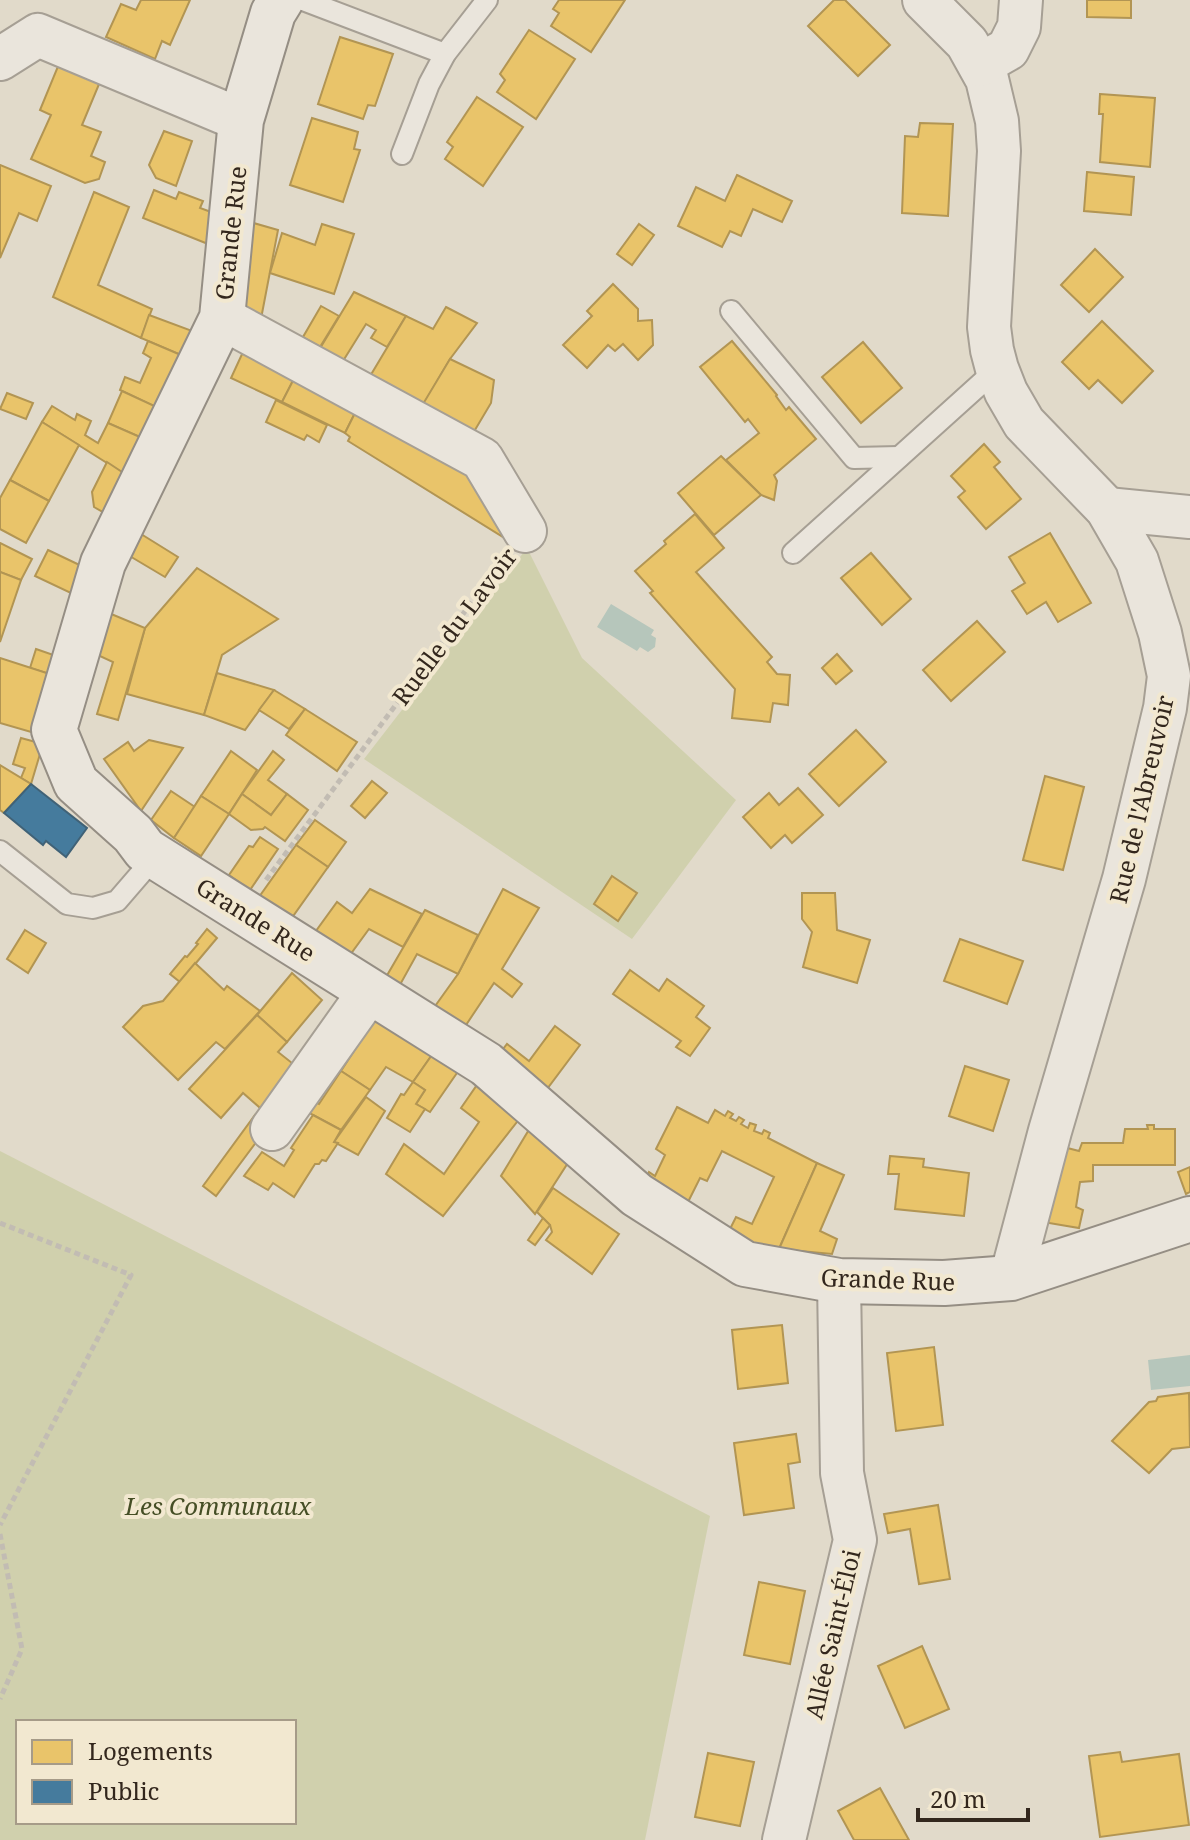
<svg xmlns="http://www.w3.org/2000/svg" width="1190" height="1840" viewBox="0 0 1190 1840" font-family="'Noto Serif',serif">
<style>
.green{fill:#d0d0ad;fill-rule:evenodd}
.water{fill:#b6c6bb}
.homes{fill:#e9c46a;stroke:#b29553;stroke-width:2}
.public{fill:#457b9d;stroke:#406277;stroke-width:2}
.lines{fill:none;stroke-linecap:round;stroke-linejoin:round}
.lane-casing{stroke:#a69f94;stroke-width:24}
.street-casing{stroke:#a69f94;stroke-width:46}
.secondary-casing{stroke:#958e84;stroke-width:48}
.path{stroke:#c2bcb3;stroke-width:5;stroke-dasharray:6 4;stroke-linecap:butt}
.lane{stroke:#eae5dc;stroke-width:20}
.street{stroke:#eae5dc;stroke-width:42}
.secondary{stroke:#eae5dc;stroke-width:44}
.labels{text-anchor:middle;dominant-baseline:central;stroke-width:8;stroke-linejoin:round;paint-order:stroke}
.street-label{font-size:24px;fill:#33271d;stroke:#f2e8d0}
.park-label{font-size:24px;font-style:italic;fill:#454e25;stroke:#f2e8d0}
</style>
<rect width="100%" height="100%" fill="#e1daca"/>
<g class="green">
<path d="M 527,548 L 582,658 L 736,800 L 632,939 L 364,759 Z"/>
<path d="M 0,1151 L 710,1516 L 645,1840 L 0,1840 ZM 18,1722 L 294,1722 L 294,1822 L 18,1822 Z"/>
</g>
<g class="water">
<path d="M 611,604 L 654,630 L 651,635 L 656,638 L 655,647 L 648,652 L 640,647 L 637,651 L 597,627 Z"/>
<path d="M 1190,1355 L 1190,1386 L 1151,1390 L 1148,1360 Z"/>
</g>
<g class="homes">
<path d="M 141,0 L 190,0 L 170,45 L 162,41 L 155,59 L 106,37 L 121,4 L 136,10 Z"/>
<path d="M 559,0 L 625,0 L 591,52 L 551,26 L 559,13 L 553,9 Z"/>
<path d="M 834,0 L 845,0 L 890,45 L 858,76 L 808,26 Z"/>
<path d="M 1087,0 L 1131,0 L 1131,18 L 1087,17 Z"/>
<path d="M 529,30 L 575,59 L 536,119 L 497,92 L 505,80 L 500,74 Z"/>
<path d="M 340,37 L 393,54 L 375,106 L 368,105 L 363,119 L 318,104 Z"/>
<path d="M 61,59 L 102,77 L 82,125 L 101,132 L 91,156 L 105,162 L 99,179 L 85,183 L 31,159 L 51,115 L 40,110 Z"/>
<path d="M 1100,94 L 1155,98 L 1150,167 L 1100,162 L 1103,114 L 1099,114 Z"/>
<path d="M 477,97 L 523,127 L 483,186 L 445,159 L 453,147 L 447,142 Z"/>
<path d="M 312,118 L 358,132 L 354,149 L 360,150 L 343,202 L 290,185 Z"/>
<path d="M 920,123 L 953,124 L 948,216 L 902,213 L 905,136 L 918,137 Z"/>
<path d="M 164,131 L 192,141 L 176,186 L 156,178 L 149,165 Z"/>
<path d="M 0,165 L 51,186 L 37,221 L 19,213 L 0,258 Z"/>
<path d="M 1087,172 L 1134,177 L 1131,215 L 1084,211 Z"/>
<path d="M 737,175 L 792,201 L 782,222 L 753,209 L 741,236 L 730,231 L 722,247 L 678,226 L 696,187 L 725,201 Z"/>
<path d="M 154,190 L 176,199 L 179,192 L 203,201 L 200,208 L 211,212 L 208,244 L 143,218 Z"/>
<path d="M 94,192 L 129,207 L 98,285 L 152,309 L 141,338 L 53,297 Z"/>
<path d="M 243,220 L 278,230 L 260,324 L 227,308 Z"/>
<path d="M 322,224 L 354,234 L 334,294 L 270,273 L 282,233 L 315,245 Z"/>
<path d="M 639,224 L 654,235 L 632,265 L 617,254 Z"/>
<path d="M 1095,249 L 1123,277 L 1089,312 L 1061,285 Z"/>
<path d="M 613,284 L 638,309 L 638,321 L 652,320 L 653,345 L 638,360 L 623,344 L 615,351 L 608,345 L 587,368 L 563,345 L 592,316 L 587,311 Z"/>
<path d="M 354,292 L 406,316 L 387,347 L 371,338 L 376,330 L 366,324 L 338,369 L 316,355 Z"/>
<path d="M 321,306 L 339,316 L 320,347 L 303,337 Z"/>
<path d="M 446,307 L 477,323 L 450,359 L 418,414 L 366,383 L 406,316 L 433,329 Z"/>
<path d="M 149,315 L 195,332 L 188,358 L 141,338 Z"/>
<path d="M 1102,321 L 1153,371 L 1122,403 L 1098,380 L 1089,389 L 1062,362 Z"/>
<path d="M 148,341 L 188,358 L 170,414 L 120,390 L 125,377 L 140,383 L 151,358 L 143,353 Z"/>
<path d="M 732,341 L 777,395 L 776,396 L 786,410 L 789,407 L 816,439 L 774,475 L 777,481 L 774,500 L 761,495 L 726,460 L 759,433 L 748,419 L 745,422 L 700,367 Z"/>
<path d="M 863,342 L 902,388 L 861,423 L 822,377 Z"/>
<path d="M 243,352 L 299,369 L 282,402 L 231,378 Z"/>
<path d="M 450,359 L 494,380 L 491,403 L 472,435 L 420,409 Z"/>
<path d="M 299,369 L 359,405 L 345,433 L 282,402 Z"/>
<path d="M 122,391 L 163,410 L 149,441 L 108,423 Z"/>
<path d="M 7,393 L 33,403 L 26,419 L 0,409 Z"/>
<path d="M 276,400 L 327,425 L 319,442 L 307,435 L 304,440 L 266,422 Z"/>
<path d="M 359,405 L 473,475 L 503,537 L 348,441 L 350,437 L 345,433 Z"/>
<path d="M 52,406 L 75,420 L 77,414 L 91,421 L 85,435 L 98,443 L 108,423 L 149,441 L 134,480 L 42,422 Z"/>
<path d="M 42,422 L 79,445 L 49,501 L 10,480 Z"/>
<path d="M 984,444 L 1000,462 L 994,467 L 1021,499 L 986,529 L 958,497 L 965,491 L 951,476 Z"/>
<path d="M 721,456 L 761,495 L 714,535 L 678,493 Z"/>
<path d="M 107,462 L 134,480 L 108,515 L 94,507 L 92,492 Z"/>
<path d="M 10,480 L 49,501 L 26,543 L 0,529 L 0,498 Z"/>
<path d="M 695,514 L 724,548 L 696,572 L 772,657 L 767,662 L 777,674 L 790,675 L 788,705 L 773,703 L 770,722 L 732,718 L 735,689 L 650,593 L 653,591 L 635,571 L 666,544 L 664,541 Z"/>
<path d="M 1050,533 L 1091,603 L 1058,622 L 1046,602 L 1027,614 L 1012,591 L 1025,583 L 1009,557 Z"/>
<path d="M 141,534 L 178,557 L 165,577 L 128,555 Z"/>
<path d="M 0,543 L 32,559 L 21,580 L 0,572 Z"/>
<path d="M 48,550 L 88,569 L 75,595 L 35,576 Z"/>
<path d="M 871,553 L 911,599 L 882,625 L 841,578 Z"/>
<path d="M 197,568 L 278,619 L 222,655 L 204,715 L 127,694 L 145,628 Z"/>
<path d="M 0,572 L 21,580 L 0,642 Z"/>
<path d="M 104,611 L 145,628 L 118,720 L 97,714 L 113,662 L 89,651 Z"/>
<path d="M 977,621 L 1005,652 L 951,701 L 923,670 Z"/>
<path d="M 36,649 L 68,660 L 62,678 L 30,668 Z"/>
<path d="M 837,654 L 852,671 L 836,684 L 822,668 Z"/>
<path d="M 0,658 L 62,678 L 45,736 L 0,723 Z"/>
<path d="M 217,673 L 274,690 L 245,730 L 204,715 Z"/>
<path d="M 274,690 L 305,709 L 289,729 L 259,710 Z"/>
<path d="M 305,709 L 357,742 L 337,771 L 286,735 Z"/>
<path d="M 856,730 L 886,762 L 839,806 L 809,774 Z"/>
<path d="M 21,738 L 43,744 L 31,784 L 21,778 L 25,768 L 13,764 Z"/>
<path d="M 149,740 L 183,748 L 141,811 L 104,759 L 128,742 L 134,751 Z"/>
<path d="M 231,751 L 257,770 L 229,814 L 201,796 Z"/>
<path d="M 273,751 L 284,760 L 268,780 L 287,794 L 271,815 L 242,794 Z"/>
<path d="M 0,765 L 31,784 L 4,813 L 0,810 Z"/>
<path d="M 1045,776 L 1084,787 L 1063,870 L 1023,860 Z"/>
<path d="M 372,781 L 387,793 L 365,818 L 351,806 Z"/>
<path d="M 798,788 L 823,815 L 792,843 L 785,835 L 771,848 L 743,817 L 769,793 L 779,805 Z"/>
<path d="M 171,791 L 195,807 L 174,838 L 151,820 Z"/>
<path d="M 242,794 L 271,815 L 287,794 L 308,810 L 285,841 L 265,827 L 263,829 L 251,830 L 229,814 Z"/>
<path d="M 201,796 L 229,814 L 201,856 L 174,838 Z"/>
<path d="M 315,820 L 346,842 L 328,867 L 296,845 Z"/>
<path d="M 260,837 L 278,849 L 250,890 L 229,875 L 249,846 L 253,847 Z"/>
<path d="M 296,845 L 328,867 L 291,919 L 259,897 Z"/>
<path d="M 612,876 L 637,893 L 618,921 L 594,904 Z"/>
<path d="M 370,889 L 422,914 L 403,947 L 369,929 L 347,959 L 313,935 L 337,902 L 352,913 Z"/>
<path d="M 503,889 L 539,908 L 502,969 L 522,984 L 512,997 L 494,983 L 458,1037 L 428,1016 L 458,974 Z"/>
<path d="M 802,893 L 835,893 L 837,930 L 870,940 L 857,983 L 803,967 L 812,932 L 802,919 Z"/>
<path d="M 425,910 L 478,935 L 458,974 L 417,954 L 396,992 L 382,984 Z"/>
<path d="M 207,929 L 217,938 L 180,982 L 170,974 L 185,956 L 187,957 L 198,944 L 196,943 Z"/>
<path d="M 25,930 L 46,943 L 28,973 L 7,959 Z"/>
<path d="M 960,939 L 1023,961 L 1007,1004 L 944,981 Z"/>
<path d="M 195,963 L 224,990 L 227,986 L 260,1011 L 225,1049 L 216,1042 L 178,1080 L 123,1027 L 143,1006 L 163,1001 Z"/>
<path d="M 630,970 L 659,991 L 667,979 L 704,1006 L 696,1017 L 710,1028 L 690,1056 L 676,1047 L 681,1041 L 613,994 Z"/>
<path d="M 292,973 L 322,1000 L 287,1042 L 257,1015 Z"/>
<path d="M 257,1015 L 287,1042 L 278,1052 L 297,1067 L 274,1120 L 243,1093 L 221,1118 L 189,1089 Z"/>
<path d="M 374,1020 L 434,1052 L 413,1082 L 386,1067 L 370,1090 L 341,1071 Z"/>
<path d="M 555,1026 L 580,1045 L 541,1097 L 493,1062 L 507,1044 L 529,1061 Z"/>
<path d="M 434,1052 L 459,1070 L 430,1112 L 416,1104 L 425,1090 L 413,1082 Z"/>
<path d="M 965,1066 L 1009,1080 L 993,1131 L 949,1116 Z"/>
<path d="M 341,1071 L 370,1090 L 341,1130 L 298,1107 L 305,1097 L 319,1104 Z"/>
<path d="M 413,1082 L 425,1090 L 416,1104 L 425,1109 L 410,1132 L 387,1118 L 401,1094 L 404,1095 Z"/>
<path d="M 479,1082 L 524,1113 L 443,1216 L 386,1174 L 404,1144 L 444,1174 L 479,1122 L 461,1108 Z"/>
<path d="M 366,1097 L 385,1111 L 358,1155 L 334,1142 Z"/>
<path d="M 677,1107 L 708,1123 L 715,1110 L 725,1116 L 728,1111 L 733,1114 L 730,1118 L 736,1121 L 739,1117 L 744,1120 L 741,1124 L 748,1128 L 750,1123 L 756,1125 L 754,1131 L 762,1134 L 764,1130 L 770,1133 L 768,1138 L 817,1163 L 779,1249 L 745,1246 L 727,1235 L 736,1217 L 752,1224 L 774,1177 L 722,1151 L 707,1181 L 700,1178 L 685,1208 L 645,1182 L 649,1172 L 655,1176 L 665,1155 L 656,1149 Z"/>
<path d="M 255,1115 L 269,1125 L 216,1196 L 203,1186 Z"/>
<path d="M 313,1115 L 341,1130 L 334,1142 L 338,1143 L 326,1161 L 322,1160 L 319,1164 L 315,1164 L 294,1197 L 273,1183 L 268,1190 L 244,1176 L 262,1152 L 284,1166 L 294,1150 L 291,1148 Z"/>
<path d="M 1147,1125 L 1154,1125 L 1154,1129 L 1175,1129 L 1175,1165 L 1093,1165 L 1093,1181 L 1080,1182 L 1076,1207 L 1083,1210 L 1079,1228 L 1043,1222 L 1056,1145 L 1079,1151 L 1082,1143 L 1123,1143 L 1125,1129 L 1148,1129 Z"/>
<path d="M 530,1128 L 573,1155 L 535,1214 L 501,1176 Z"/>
<path d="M 890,1156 L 924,1159 L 923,1167 L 969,1173 L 964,1216 L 895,1209 L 899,1174 L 888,1174 Z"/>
<path d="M 817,1163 L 844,1175 L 820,1231 L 837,1239 L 832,1254 L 779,1249 Z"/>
<path d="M 1190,1167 L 1190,1192 L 1186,1194 L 1178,1172 Z"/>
<path d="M 553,1188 L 619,1234 L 592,1274 L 546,1240 L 552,1232 L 550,1225 L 537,1212 Z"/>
<path d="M 543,1218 L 550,1225 L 535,1245 L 528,1240 Z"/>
<path d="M 782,1325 L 788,1383 L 738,1389 L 732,1330 Z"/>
<path d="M 934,1347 L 943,1425 L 896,1431 L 887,1353 Z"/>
<path d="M 1189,1393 L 1190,1447 L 1172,1449 L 1149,1473 L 1112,1441 L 1149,1402 L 1156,1401 L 1158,1397 Z"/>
<path d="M 796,1434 L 800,1462 L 788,1464 L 794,1508 L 744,1515 L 734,1443 Z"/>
<path d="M 938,1505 L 950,1579 L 919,1584 L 910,1529 L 888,1533 L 884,1514 Z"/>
<path d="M 759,1582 L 805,1591 L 790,1664 L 744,1655 Z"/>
<path d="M 922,1646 L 949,1709 L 905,1728 L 878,1666 Z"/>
<path d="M 1120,1752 L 1122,1762 L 1179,1754 L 1189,1825 L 1100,1837 L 1089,1756 Z"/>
<path d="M 708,1753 L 754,1762 L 740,1826 L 695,1817 Z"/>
<path d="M 880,1788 L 909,1840 L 854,1840 L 838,1811 Z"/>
</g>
<path class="public" d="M 31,784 L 87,828 L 66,857 L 46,841 L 43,845 L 4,813 Z"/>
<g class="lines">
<g class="lane-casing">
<g id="lane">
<path d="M 303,0 L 445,54"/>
<path d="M 402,154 L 429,84 L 445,54 L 487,0"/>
<path d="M 731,311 L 854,458 L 899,457"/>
<path d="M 793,553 L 997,369"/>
<path d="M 0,851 L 67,904 L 93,908 L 117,901 L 142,872 L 145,850"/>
</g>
</g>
<g class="street-casing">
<g id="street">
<path d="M 924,0 L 967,43 L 987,79 L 997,121 L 999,151 L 989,327 L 992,350 L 997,369 L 1006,392 L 1024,423 L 1107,509 L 1137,561 L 1160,633 L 1169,676 L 1165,708 L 1124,879 L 1050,1131 L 1011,1278"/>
<path d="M 0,59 L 38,35 L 241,120"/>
<path d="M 980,65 L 1008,49 L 1019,27 L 1021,0"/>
<path d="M 222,318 L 482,459 L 525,531"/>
<path d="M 1107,509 L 1190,517"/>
<path d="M 272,1129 L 370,991"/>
<path d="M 784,1840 L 855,1540 L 842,1473 L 839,1281"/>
</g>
</g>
<g class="secondary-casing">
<path id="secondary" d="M 281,0 L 273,13 L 241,120 L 222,318 L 103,563 L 54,730 L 76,783 L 133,834 L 145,850 L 486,1064 L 637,1195 L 745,1264 L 839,1281 L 944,1283 L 1011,1278 L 1190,1219"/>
</g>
<g class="path">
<path d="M 266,880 L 503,560"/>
<path d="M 0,1223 L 131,1275 L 0,1525"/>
<path d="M 0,1534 L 22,1649 L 0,1699"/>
</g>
<use href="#lane" class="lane"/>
<use href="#street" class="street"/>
<use href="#secondary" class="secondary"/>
</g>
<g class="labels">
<g class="street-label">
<text transform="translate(230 233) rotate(-84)">Grande Rue</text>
<text transform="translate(454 626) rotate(-53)">Ruelle du Lavoir</text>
<text transform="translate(1141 799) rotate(-77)">Rue de l'Abreuvoir</text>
<text transform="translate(256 919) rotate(32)">Grande Rue</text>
<text transform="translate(888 1279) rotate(2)">Grande Rue</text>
<text transform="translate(832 1634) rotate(-77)">Allée Saint-Éloi</text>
</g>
<g class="park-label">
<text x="218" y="1505">Les Communaux</text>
</g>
</g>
<rect x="16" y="1720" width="280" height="104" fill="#f2e8d0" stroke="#a69b88" stroke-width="2"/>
<rect x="32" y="1740" width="40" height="24" fill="#e9c46a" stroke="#a69b88" stroke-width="2"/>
<text x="88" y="1760" font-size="24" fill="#33271d">Logements</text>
<rect x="32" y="1780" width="40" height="24" fill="#457b9d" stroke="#a69b88" stroke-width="2"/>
<text x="88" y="1800" font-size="24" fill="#33271d">Public</text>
<path d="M918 1808v12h110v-12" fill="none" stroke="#33271d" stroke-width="4"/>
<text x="930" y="1808" font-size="24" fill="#33271d" stroke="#f2e8d0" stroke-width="6" paint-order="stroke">20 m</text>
</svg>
